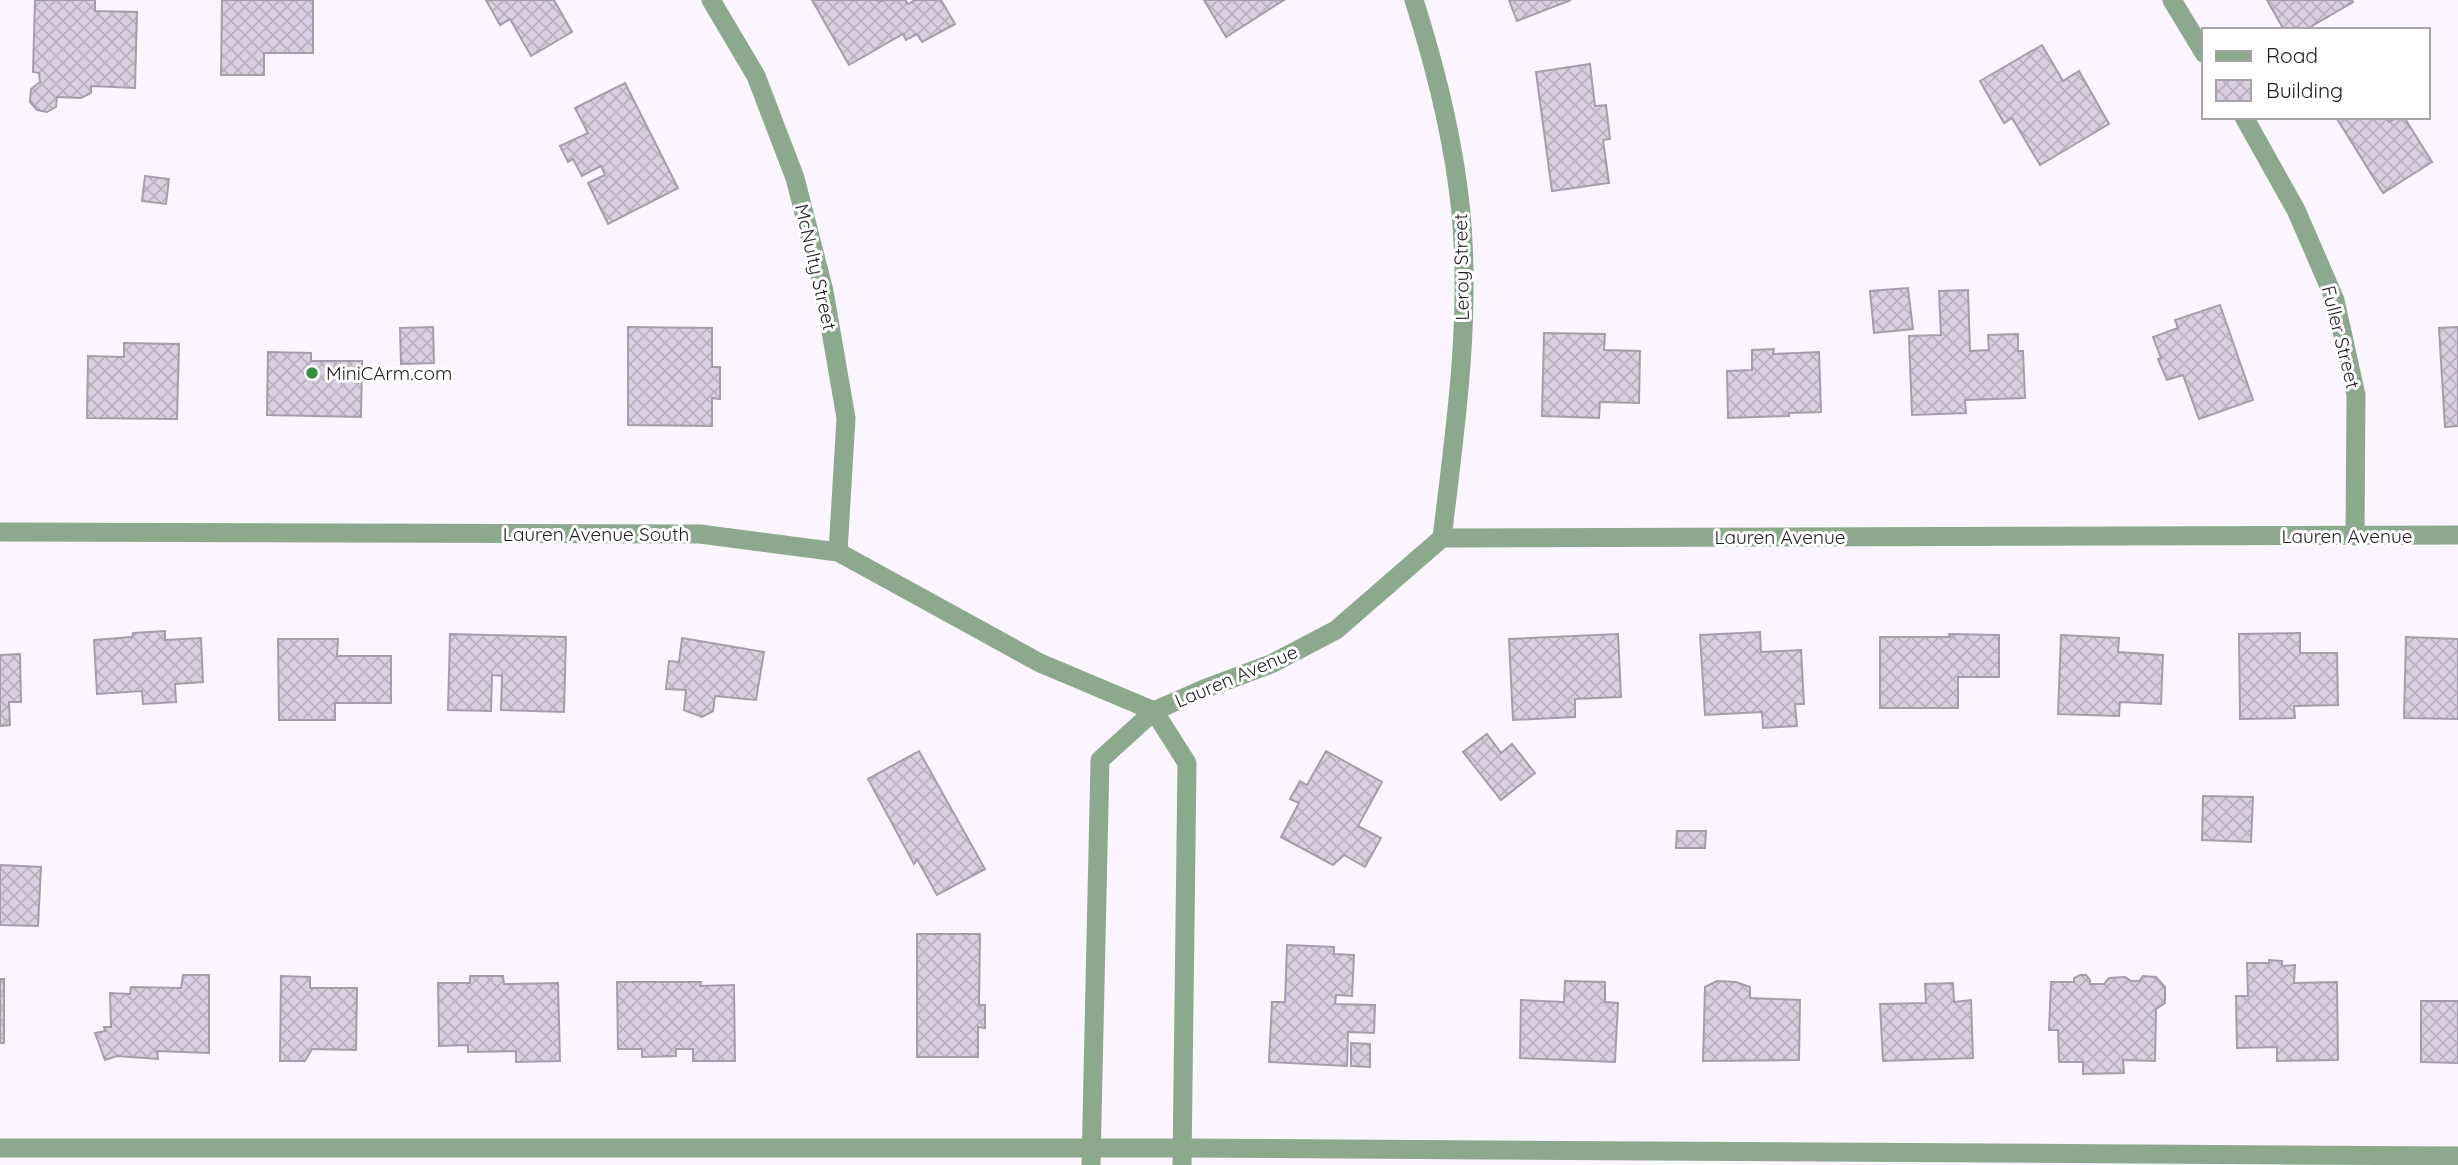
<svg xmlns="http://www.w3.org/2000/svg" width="2458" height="1165" viewBox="0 0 2458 1165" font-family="Quicksand,sans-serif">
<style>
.building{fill:url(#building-cross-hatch);stroke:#a69dac;stroke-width:2}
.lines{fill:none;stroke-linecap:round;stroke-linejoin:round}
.service{stroke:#8da98d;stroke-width:19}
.minor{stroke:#8da98d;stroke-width:19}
.poi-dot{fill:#358f40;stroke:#fff;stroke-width:2.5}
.labels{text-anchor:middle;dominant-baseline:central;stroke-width:6;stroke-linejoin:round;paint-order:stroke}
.street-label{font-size:19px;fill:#201c22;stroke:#fff}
.poi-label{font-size:19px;fill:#201c22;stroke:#fff;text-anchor:start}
</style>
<defs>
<pattern id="building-cross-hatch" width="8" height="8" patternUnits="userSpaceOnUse" patternTransform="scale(1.75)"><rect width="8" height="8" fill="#d9cfe0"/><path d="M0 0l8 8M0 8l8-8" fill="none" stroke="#bab1c0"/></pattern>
</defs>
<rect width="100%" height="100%" fill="#fbf5ff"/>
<g class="building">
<path d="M 35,0 L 95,0 L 95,11 L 137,12 L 135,88 L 91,86 L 91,93 L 81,98 L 57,97 L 56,107 L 47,112 L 37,110 L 30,102 L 31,89 L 40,82 L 39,73 L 33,72 Z"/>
<path d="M 222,0 L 313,0 L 313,53 L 264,53 L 264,75 L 221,75 Z"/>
<path d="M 486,0 L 554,0 L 572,32 L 531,56 L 510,19 L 500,25 Z"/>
<path d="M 812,0 L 878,0 L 879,2 L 883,0 L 905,0 L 908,4 L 915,0 L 941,0 L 955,24 L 922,42 L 917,34 L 906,40 L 903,34 L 849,65 Z"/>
<path d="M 1204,0 L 1284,0 L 1226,37 Z"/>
<path d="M 1509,0 L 1571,0 L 1517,21 Z"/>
<path d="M 2267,0 L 2352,0 L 2353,2 L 2305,30 L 2284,30 Z"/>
<path d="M 2042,45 L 2063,81 L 2079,71 L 2109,124 L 2040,165 L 2012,118 L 2004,123 L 1980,81 Z"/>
<path d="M 1590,64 L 1595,106 L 1606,105 L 1610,139 L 1603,140 L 1609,183 L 1552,191 L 1536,72 Z"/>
<path d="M 625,83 L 678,188 L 608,224 L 588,183 L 605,175 L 601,166 L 582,176 L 573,159 L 568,162 L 560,146 L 588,133 L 575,108 Z"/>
<path d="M 2336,117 L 2386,117 L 2389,122 L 2398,117 L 2404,117 L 2432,162 L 2383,193 Z"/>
<path d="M 145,176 L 169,179 L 166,204 L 142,201 Z"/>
<path d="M 1908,288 L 1913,329 L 1874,333 L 1870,291 Z"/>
<path d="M 1968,290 L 1970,351 L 1989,350 L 1988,335 L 2018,334 L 2018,351 L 2023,351 L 2025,398 L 1965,400 L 1966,413 L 1912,415 L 1909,336 L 1941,335 L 1939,291 Z"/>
<path d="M 2220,305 L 2253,400 L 2199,419 L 2183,375 L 2167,380 L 2158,359 L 2161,358 L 2153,337 L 2178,328 L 2175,320 Z"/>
<path d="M 433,327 L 434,363 L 401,364 L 400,328 Z"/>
<path d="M 628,327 L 712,328 L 712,367 L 720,367 L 720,399 L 712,398 L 712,426 L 628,425 Z"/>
<path d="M 2458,327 L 2458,426 L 2445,427 L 2439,328 Z"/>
<path d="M 1544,333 L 1605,334 L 1604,350 L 1640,351 L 1639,403 L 1600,402 L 1599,418 L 1542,416 Z"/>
<path d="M 124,343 L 179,344 L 177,419 L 87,418 L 88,356 L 124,357 Z"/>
<path d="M 1774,349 L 1773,354 L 1819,352 L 1821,412 L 1789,413 L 1789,416 L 1728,418 L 1727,371 L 1752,370 L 1752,350 Z"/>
<path d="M 268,352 L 311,353 L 311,361 L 362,361 L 361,417 L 267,415 Z"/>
<path d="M 165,631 L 165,640 L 201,638 L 203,682 L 175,684 L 176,702 L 143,704 L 142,691 L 97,694 L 94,640 L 132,637 L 133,633 Z"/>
<path d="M 1760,632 L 1761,652 L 1801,650 L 1804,704 L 1795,704 L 1797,726 L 1763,728 L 1762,712 L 1705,715 L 1700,635 Z"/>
<path d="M 2300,633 L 2300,653 L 2337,653 L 2338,705 L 2294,706 L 2295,718 L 2240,719 L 2239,634 Z"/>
<path d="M 450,634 L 566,637 L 564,712 L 501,710 L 502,676 L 492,675 L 491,711 L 448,710 Z"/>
<path d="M 1618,634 L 1621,697 L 1575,699 L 1575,717 L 1513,720 L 1509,639 Z"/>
<path d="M 1949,634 L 1999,635 L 1999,677 L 1958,677 L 1958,708 L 1880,708 L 1880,637 L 1950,637 Z"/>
<path d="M 2061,635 L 2119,638 L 2118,652 L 2163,655 L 2161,704 L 2120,702 L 2119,716 L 2058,714 Z"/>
<path d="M 2406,637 L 2458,639 L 2458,719 L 2404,718 Z"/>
<path d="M 682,638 L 764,652 L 756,700 L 715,696 L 713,711 L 702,717 L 684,710 L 686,690 L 666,689 L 669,661 L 679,662 Z"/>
<path d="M 278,639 L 338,639 L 337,656 L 391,656 L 391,703 L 335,703 L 335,720 L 279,720 Z"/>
<path d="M 20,654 L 21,702 L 9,702 L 10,725 L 0,726 L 0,655 Z"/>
<path d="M 1487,734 L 1501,753 L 1512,744 L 1535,773 L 1501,800 L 1463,752 Z"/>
<path d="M 919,751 L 985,869 L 937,895 L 917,859 L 914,864 L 868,779 Z"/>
<path d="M 1326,751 L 1382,782 L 1358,826 L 1381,838 L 1365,867 L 1344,855 L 1333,865 L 1281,837 L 1299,803 L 1290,799 L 1300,781 L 1307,785 Z"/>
<path d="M 2203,796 L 2253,797 L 2251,842 L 2202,840 Z"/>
<path d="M 1677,831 L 1706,831 L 1705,848 L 1676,848 Z"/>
<path d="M 0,865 L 41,867 L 38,926 L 0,925 Z"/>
<path d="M 917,934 L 980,934 L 979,1005 L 985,1005 L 985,1028 L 978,1027 L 978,1057 L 917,1057 Z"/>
<path d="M 1287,945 L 1334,947 L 1334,954 L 1354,955 L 1352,996 L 1336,995 L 1335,1004 L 1375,1005 L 1374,1033 L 1348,1032 L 1347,1066 L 1269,1062 L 1272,1002 L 1285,1002 Z"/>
<path d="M 2269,960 L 2282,961 L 2282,966 L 2295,965 L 2294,983 L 2337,982 L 2338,1060 L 2277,1061 L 2277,1047 L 2237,1048 L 2236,996 L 2248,996 L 2247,963 L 2269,963 Z"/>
<path d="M 183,975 L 209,975 L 209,1053 L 157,1051 L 158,1059 L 117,1056 L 105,1060 L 95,1033 L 105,1031 L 104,1027 L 111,1027 L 110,993 L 130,994 L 131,987 L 181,988 Z"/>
<path d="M 2080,975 L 2086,975 L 2090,980 L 2090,984 L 2104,984 L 2109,978 L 2125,977 L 2131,981 L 2139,981 L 2143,976 L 2156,977 L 2165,987 L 2165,1003 L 2156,1009 L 2155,1061 L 2123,1060 L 2124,1073 L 2083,1074 L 2083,1062 L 2059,1062 L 2058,1030 L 2049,1030 L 2051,982 L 2074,982 L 2074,978 Z"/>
<path d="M 281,976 L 310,977 L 310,988 L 357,988 L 356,1050 L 312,1049 L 305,1061 L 280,1061 Z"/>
<path d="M 470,976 L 503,976 L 504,984 L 558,983 L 560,1061 L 516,1062 L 516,1051 L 468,1052 L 468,1045 L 439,1046 L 438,983 L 470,983 Z"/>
<rect x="0" y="979" width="4" height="64"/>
<path d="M 1565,981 L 1605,982 L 1605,1002 L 1618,1003 L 1615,1062 L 1520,1058 L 1521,1000 L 1564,1002 Z"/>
<path d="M 1717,981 L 1736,982 L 1750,987 L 1750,998 L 1800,1000 L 1799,1060 L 1703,1061 L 1705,987 Z"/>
<path d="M 617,982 L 701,982 L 700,986 L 734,985 L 735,1061 L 693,1061 L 693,1049 L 676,1049 L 676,1056 L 642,1057 L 642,1049 L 618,1049 Z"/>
<path d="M 1953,983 L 1954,1002 L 1971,1000 L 1973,1058 L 1883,1061 L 1880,1004 L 1926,1003 L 1925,984 Z"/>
<path d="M 2421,1001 L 2458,1001 L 2458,1063 L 2421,1062 Z"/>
<path d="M 1351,1043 L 1370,1044 L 1370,1067 L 1351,1066 Z"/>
</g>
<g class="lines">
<path class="service" d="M 0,1148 L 1182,1148 L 2458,1156"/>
<g class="minor">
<path d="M 711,0 L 756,76 L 795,178 L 824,291 L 846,418 L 838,552"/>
<path d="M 1414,0 C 1436,69 1454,141 1461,213 C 1471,322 1455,431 1442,538"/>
<path d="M 2172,0 L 2204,53"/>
<path d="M 2244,117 L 2296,210 L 2335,300 L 2356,395 L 2355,536"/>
<path d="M 0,532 L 700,534 L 838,552 L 1040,663 L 1154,711"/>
<path d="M 1154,711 L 1187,763 L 1182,1165"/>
<path d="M 1091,1165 L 1100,760 L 1154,711 L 1204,689 L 1271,664 L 1336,630 L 1442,538 L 2458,535"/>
</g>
</g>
<circle class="poi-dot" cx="312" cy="373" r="7"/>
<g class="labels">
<g class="street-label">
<text transform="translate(816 267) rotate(77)">McNulty Street</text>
<text transform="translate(1461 267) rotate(-91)">Leroy Street</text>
<text transform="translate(2341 337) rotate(76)">Fuller Street</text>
<text x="596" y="534">Lauren Avenue South</text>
<text x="2347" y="536">Lauren Avenue</text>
<text x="1780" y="537">Lauren Avenue</text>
<text transform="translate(1236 676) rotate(-23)">Lauren Avenue</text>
</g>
<g class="poi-label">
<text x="326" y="373">MiniCArm.com</text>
</g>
</g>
<rect x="2202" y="28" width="228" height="91" fill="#ffffff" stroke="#a6a4a7" stroke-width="2"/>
<rect x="2216" y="51" width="35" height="10" fill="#8da98d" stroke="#a6a4a7" stroke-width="2"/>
<text x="2266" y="63" font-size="21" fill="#201c22">Road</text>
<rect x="2216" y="80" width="35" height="21" fill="url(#building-cross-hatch)" stroke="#a6a4a7" stroke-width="2"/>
<text x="2266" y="98" font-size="21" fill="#201c22">Building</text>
</svg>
